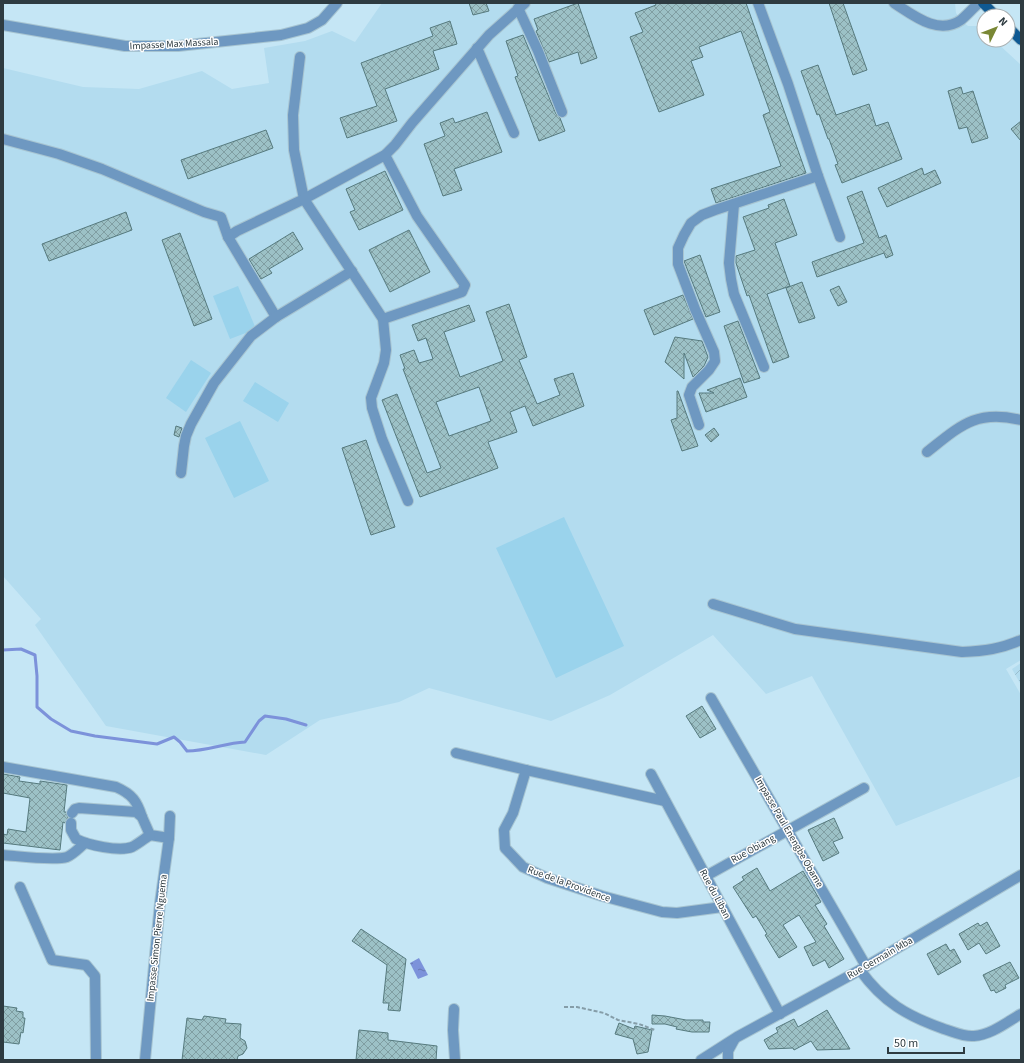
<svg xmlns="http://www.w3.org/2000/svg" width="1024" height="1063" viewBox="0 0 1024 1063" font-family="'Source Sans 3',sans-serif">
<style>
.built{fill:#b3dcef}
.industrial{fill:url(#industrial-furrows)}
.pitch{fill:#9ad3ec}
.water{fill:url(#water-ripples)}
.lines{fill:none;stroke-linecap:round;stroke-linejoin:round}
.stream{stroke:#7c92da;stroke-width:3}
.building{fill:url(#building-cross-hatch);stroke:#567a7e;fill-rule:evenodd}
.minor-casing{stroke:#a7c4d1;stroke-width:12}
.major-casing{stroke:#a7c4d1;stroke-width:12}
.path{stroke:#859da8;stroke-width:2;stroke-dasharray:4 2;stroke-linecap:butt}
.minor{stroke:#6e98c1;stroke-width:10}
.major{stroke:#0f5992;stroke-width:10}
.labels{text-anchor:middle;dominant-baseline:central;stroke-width:3;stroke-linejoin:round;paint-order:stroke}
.street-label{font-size:10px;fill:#2e3b41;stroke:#fff}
</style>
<defs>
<pattern id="industrial-furrows" width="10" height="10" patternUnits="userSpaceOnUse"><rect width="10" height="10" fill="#b3dcef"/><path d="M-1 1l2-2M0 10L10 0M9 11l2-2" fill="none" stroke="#9abece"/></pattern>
<pattern id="water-ripples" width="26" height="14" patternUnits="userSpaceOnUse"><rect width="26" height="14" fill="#7c92da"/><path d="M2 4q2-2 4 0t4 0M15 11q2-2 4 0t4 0" fill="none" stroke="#6678b2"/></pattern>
<pattern id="building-cross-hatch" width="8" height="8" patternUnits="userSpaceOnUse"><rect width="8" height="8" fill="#9cc1c6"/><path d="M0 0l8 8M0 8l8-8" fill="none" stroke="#809ea2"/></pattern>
</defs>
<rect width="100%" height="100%" fill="#c5e6f5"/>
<path class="built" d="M 382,3 L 955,3 L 956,13 L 961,20 L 968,26 L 978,26 L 984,31 L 984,40 L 994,40 L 1021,65 L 1021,660 L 1006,669 L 1021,695 L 1021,776 L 896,826 L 812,676 L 766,694 L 713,635 L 610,695 L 551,721 L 429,688 L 399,702 L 320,720 L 266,755 L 106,726 L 35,625 L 41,619 L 3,576 L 3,68 L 83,87 L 139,89 L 202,71 L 232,89 L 269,83 L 264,48 L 305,41 L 332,31 L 355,42 Z"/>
<path class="industrial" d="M 1021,663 L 1021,685 L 1012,669 Z"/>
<g class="pitch">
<path d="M 238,286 L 256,329 L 230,339 L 213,296 Z"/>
<path d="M 191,360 L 211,373 L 186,412 L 166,398 Z"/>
<path d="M 255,382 L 289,403 L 278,422 L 243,401 Z"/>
<path d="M 240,421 L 269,481 L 234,498 L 205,438 Z"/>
<path d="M 564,517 L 624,646 L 556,678 L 496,548 Z"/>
</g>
<path class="water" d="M 419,958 L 428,975 L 418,979 L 410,963 Z"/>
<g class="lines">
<path class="stream" d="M 3,650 L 21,649 L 35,655 L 37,676 L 37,707 L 51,719 L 71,731 L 95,736 L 157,744 L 174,737 L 180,742 L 187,751 C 207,751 225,743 245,742 L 259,721 L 265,716 L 286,719 L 306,725"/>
</g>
<g class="building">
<path d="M 469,3 L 486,3 L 489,11 L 473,15 Z"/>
<path d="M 578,3 L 597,58 L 581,64 L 578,52 L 549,62 L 536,31 L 538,30 L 534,19 Z"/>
<path d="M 655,3 L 746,3 L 806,173 L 716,203 L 711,189 L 781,166 L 763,115 L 770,112 L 741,31 L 699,47 L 703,57 L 691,61 L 704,95 L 659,112 L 630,37 L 643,32 L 635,13 L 656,5 Z"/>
<path d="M 829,3 L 843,3 L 867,70 L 853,75 Z"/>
<path d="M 450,21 L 457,44 L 433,51 L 439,69 L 385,89 L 397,121 L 347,138 L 340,118 L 377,106 L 361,63 L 433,36 L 430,28 Z"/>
<path d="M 523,35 L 556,114 L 560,118 L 565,131 L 539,141 L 515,77 L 518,76 L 506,41 Z"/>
<path d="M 818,65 L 836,115 L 869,104 L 876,126 L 888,122 L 902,159 L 842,183 L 835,165 L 838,164 L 829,139 L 828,139 L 819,114 L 817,115 L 801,71 Z"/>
<path d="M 961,87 L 963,94 L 973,91 L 988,138 L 972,143 L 967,127 L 959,129 L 948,91 Z"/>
<path d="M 487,112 L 502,152 L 454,169 L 462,190 L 443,196 L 424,144 L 445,136 L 440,123 L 453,118 L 455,123 Z"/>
<path d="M 1021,121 L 1021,141 L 1011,129 Z"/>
<path d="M 266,130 L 273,148 L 188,179 L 181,160 Z"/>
<path d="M 922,168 L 924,175 L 935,170 L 941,183 L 887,207 L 878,188 Z"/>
<path d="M 385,171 L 403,210 L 359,230 L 350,212 L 355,210 L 346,189 Z"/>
<path d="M 862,191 L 879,238 L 886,235 L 893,255 L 886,258 L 884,253 L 817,277 L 812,262 L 864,243 L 847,197 Z"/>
<path d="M 784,199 L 797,235 L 775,243 L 790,286 L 767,294 L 789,357 L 773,363 L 749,295 L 747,296 L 736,263 L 736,256 L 755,250 L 743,217 L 769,208 L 768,205 Z"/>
<path d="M 126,212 L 132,230 L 49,261 L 42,244 Z"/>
<path d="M 409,230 L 430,272 L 390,292 L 369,250 Z"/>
<path d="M 293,232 L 303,249 L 269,269 L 272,273 L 261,279 L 249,259 Z"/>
<path d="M 180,233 L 212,319 L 194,326 L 162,240 Z"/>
<path d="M 700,255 L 720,312 L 706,317 L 684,261 Z"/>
<path d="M 802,282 L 815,318 L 799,323 L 786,288 Z"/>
<path d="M 839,286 L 847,302 L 838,306 L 830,290 Z"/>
<path d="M 683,295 L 693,319 L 654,335 L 644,310 Z"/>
<path d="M 509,304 L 527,357 L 519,360 L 537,404 L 560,395 L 554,379 L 573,373 L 584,406 L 533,426 L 525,406 L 510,412 L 517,432 L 488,442 L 498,468 L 420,497 L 382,400 L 397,394 L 427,473 L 441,468 L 403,369 L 405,369 L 400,355 L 414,350 L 419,363 L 433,359 L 426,338 L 418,341 L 412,325 L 469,305 L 475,321 L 444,332 L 460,377 L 503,361 L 486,312 ZM 479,387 L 491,421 L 449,436 L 436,402 Z"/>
<path d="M 738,321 L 760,378 L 744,383 L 724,326 Z"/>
<path d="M 675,337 L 702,341 L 708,357 L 704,366 L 693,377 L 684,353 L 684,379 L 665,362 Z"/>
<path d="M 740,378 L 747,397 L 706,412 L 699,393 L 714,393 L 707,390 Z"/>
<path d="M 677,391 L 678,391 L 698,446 L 682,451 L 671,420 L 677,418 Z"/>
<path d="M 176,426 L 182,428 L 179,437 L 174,435 Z"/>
<path d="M 714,428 L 719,435 L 711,442 L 705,435 Z"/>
<path d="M 366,440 L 395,527 L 371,535 L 342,448 Z"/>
<path d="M 702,706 L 716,729 L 700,738 L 686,716 Z"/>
<path d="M 3,774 L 20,777 L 19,781 L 40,784 L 40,781 L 67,785 L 64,812 L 66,812 L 68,818 L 65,823 L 63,822 L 60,850 L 3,843 L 3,834 L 7,835 L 8,829 L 26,832 L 30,798 L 3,793 Z"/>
<path d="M 834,818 L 843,838 L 833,842 L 839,853 L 823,861 L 808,830 Z"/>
<path d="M 757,868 L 770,891 L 803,871 L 821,902 L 815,905 L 827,924 L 824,926 L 844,959 L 829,968 L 825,960 L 813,966 L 804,947 L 816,942 L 799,915 L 783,925 L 797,947 L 779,958 L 765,935 L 767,934 L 756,916 L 753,918 L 733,887 L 744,880 L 742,877 Z"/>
<path d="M 987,922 L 1000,946 L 986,954 L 979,943 L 968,950 L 959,934 L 978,923 L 980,926 Z"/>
<path d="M 361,929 L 406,959 L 400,1011 L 388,1010 L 389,1003 L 383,1003 L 387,965 L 352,941 Z"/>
<path d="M 946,944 L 950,951 L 954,949 L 961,962 L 938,975 L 927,954 Z"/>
<path d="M 1010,962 L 1019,978 L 1005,985 L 1006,988 L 996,993 L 994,990 L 991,991 L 983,975 Z"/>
<path d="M 3,1006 L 17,1008 L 16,1011 L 23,1012 L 23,1018 L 25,1018 L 23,1033 L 21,1032 L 19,1044 L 3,1042 Z"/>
<path d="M 827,1010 L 850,1049 L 817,1050 L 811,1041 L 794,1050 L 793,1048 L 769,1049 L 764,1040 L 778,1032 L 776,1028 L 794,1019 L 798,1027 Z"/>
<path d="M 652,1015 L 665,1016 L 686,1020 L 703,1020 L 703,1022 L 710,1022 L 709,1032 L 692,1032 L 676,1029 L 677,1027 L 665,1024 L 652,1024 Z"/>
<path d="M 204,1016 L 226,1019 L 225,1023 L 241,1024 L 240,1038 L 245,1041 L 247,1048 L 243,1054 L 238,1056 L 237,1060 L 182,1060 L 187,1018 L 202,1020 Z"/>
<path d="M 619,1023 L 634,1029 L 635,1026 L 652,1030 L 648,1052 L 637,1054 L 633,1039 L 615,1034 Z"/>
<path d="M 359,1030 L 388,1033 L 388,1040 L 437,1046 L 436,1060 L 356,1060 Z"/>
</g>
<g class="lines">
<g class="minor-casing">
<g id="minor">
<path d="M 894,3 C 913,15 938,36 961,20 C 967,15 973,8 979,3"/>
<path d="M 518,8 L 538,51 L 562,112"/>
<path d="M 3,25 L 125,46 L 178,46 L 281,35 L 308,28 L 322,20 L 337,3"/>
<path d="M 477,48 L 514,133"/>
<path d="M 3,139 L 59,154 L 102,169 L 204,212 L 221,217 L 228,237 L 237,231 L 304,199 L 294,150 L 293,115 L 300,57"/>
<path d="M 818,176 L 840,237"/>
<path d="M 734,204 L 729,263 L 731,279 L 734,294 L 764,367"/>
<path d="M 228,237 L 276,317"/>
<path d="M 383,319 L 462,292 L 465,285 L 417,216 L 385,155"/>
<path d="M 699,425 L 689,395 L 692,387 L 709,370 L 715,361 L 714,352 L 695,309 L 678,264 L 678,248 L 684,235 L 691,223 L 702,215 L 715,210 L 818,176 L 788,84 L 758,3"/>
<path d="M 927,452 C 960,426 976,409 1021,420"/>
<path d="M 181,473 L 184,446 L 186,436 L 191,424 L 214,383 L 251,336 L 276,317 L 352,271"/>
<path d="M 408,501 L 382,439 L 372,408 L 371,398 L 384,363 L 386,350 L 383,319 L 304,199 L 385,155 L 395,145 L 412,123 L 489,35 L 525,3"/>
<path d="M 713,604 L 795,629 L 962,652 C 985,651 1000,649 1021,640"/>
<path d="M 711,698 L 866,966"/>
<path d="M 456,753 L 526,770 L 665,801"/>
<path d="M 3,767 L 116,787 C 132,794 137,801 142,817"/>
<path d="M 526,770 L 513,813 L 504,830 L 505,848 L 523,867 L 547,878 L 602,896 L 662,912 L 677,913 L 722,907"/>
<path d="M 651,774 L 780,1014"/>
<path d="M 72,813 L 75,809 L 79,808 L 136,812 L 142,817 L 150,835 L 169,838"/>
<path d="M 71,823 L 71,830 L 76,839 C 88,845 119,852 132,847 C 138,844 144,839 150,835"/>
<path d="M 3,855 C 18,856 54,861 67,857 C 74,854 79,848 85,843"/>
<path d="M 706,876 L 864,788"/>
<path d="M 20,887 L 52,960 L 86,965 L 95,976 L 96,1060"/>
<path d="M 860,970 C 883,1002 907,1016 944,1029 C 954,1032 964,1037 974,1036 C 991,1035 1007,1022 1021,1014"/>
<path d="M 454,1009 L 453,1030 L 455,1060"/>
<path d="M 145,1060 L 160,903 L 169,838 L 170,816"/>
<path d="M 701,1060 L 737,1037 L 860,970 L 1021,875"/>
<path d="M 728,1060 L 728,1051 L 734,1040"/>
</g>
</g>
<g class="major-casing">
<g id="major">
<path d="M 983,3 L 996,16"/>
<path d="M 1008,27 L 1021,40"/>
</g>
</g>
<path class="path" d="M 564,1007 L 577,1007 L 604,1013 L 618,1020 L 639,1024 L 655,1030"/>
<use href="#minor" class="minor"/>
<use href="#major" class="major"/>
</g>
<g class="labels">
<g class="street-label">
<text transform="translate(174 44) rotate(-3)">Impasse Max Massala</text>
<text transform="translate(789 832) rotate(60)">Impasse Paul Enengbe Obame</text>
<text transform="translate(753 849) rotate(-29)">Rue Obiang</text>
<text transform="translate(569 884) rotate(20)">Rue de la Providence</text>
<text transform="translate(715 894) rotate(62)">Rue du Liban</text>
<text transform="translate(157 938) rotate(-84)">Impasse Simon Pierre Nguema</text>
<text transform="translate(880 958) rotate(-30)">Rue Germain Mba</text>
</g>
</g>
<rect width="1024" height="1063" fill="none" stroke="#2e3b41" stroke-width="8"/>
<g transform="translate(996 28) rotate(47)"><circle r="19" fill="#ffffff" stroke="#abb1b3"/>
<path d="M0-3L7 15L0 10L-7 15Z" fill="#798735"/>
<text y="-6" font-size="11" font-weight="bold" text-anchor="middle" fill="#2e3b41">N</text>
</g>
<path d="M888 1047v6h76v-6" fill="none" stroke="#2e3b41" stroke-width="2"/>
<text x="894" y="1047" font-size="12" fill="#2e3b41" stroke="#ffffff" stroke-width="3" paint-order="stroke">50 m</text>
</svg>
